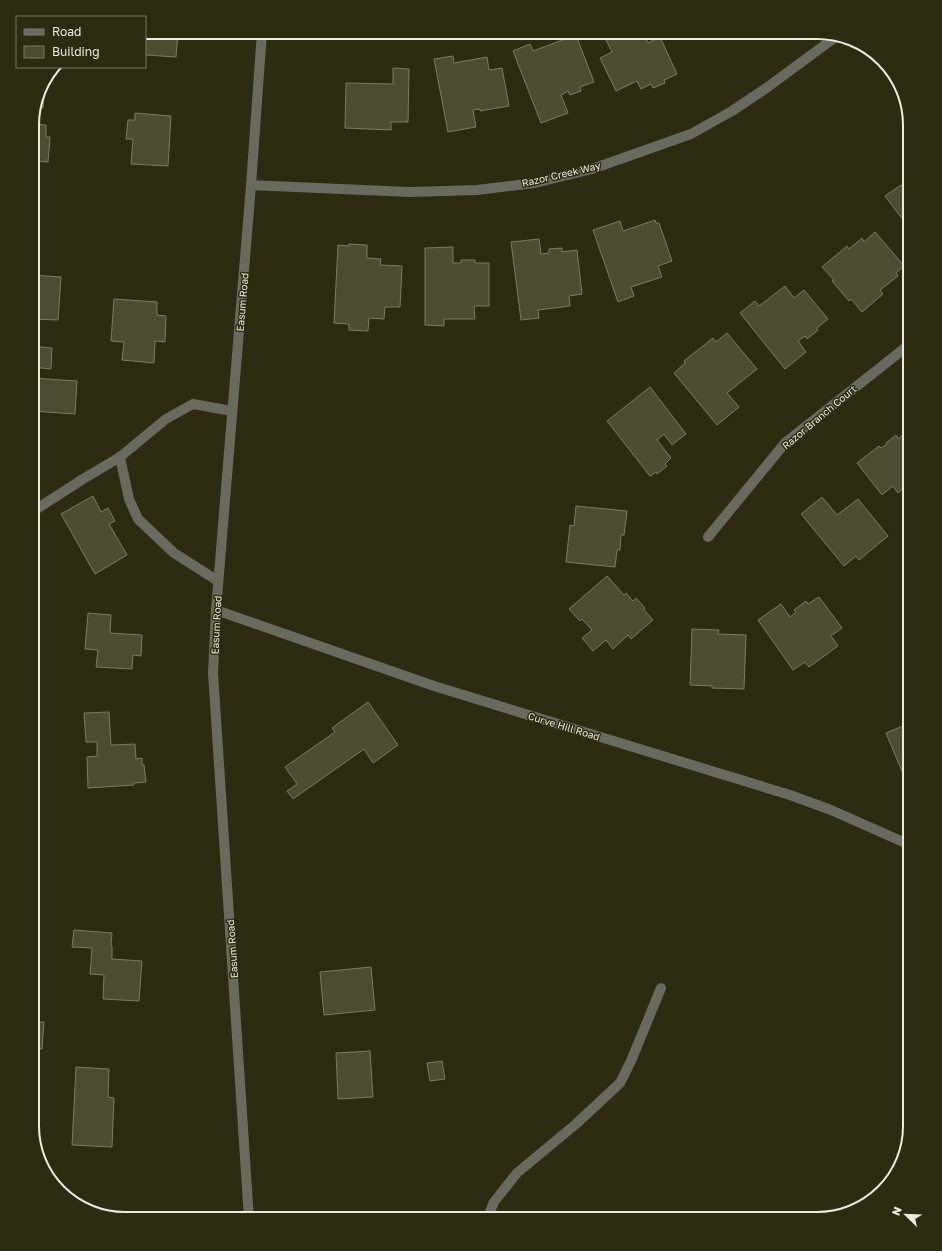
<svg xmlns="http://www.w3.org/2000/svg" width="942" height="1251" viewBox="0 0 942 1251" font-family="'Golos Text',sans-serif">
<style>
.building{fill:#4e4c30;stroke:#7e7c5f}
.lines{fill:none;stroke-linecap:round;stroke-linejoin:round}
.minor{stroke:#6a695d;stroke-width:10}
.labels{text-anchor:middle;dominant-baseline:central;stroke-width:3;stroke-linejoin:round;paint-order:stroke}
.street-label{font-size:10px;fill:#edecdc;stroke:#2c2a0f}
.rim{fill:none;stroke:#edecdc;stroke-width:2}
</style>
<rect width="100%" height="100%" fill="#2c2a0f"/>
<g class="building">
<path d="M 145,32 L 178,32 L 176,57 L 146,55 Z"/>
<path d="M 613,32 L 624,32 L 627,40 L 643,32 L 648,43 L 660,37 L 677,74 L 664,80 L 665,83 L 653,88 L 651,84 L 641,89 L 637,81 L 616,91 L 600,58 L 612,52 L 604,36 Z"/>
<path d="M 680,32 L 692,32 L 683,38 Z"/>
<path d="M 721,32 L 736,32 L 725,38 Z"/>
<path d="M 576,35 L 594,82 L 580,87 L 581,91 L 570,95 L 568,91 L 561,95 L 568,113 L 541,123 L 513,51 L 530,44 L 533,51 Z"/>
<path d="M 453,56 L 454,63 L 487,57 L 489,70 L 502,68 L 509,106 L 480,111 L 480,109 L 473,110 L 476,127 L 448,132 L 434,59 Z"/>
<path d="M 393,68 L 409,69 L 408,122 L 391,122 L 391,130 L 345,128 L 346,83 L 393,84 Z"/>
<path d="M 41,87 L 45,87 L 43,108 L 35,108 Z"/>
<path d="M 135,113 L 171,116 L 168,166 L 131,164 L 133,139 L 126,139 L 128,120 L 135,120 Z"/>
<path d="M 32,124 L 46,125 L 46,137 L 50,137 L 48,162 L 32,161 Z"/>
<path d="M 901,185 L 905,191 L 910,187 L 910,229 L 885,196 Z"/>
<path d="M 655,220 L 656,223 L 659,223 L 672,261 L 658,266 L 662,277 L 631,287 L 634,296 L 618,302 L 593,230 L 620,221 L 623,231 Z"/>
<path d="M 875,232 L 904,266 L 896,273 L 898,276 L 880,290 L 883,294 L 862,312 L 851,299 L 849,301 L 832,281 L 834,280 L 822,267 L 847,246 L 849,249 L 862,238 L 864,242 Z"/>
<path d="M 539,239 L 541,254 L 549,253 L 549,249 L 562,248 L 562,252 L 577,250 L 582,294 L 569,296 L 570,306 L 538,310 L 539,318 L 521,320 L 511,242 Z"/>
<path d="M 349,244 L 367,245 L 367,258 L 381,259 L 380,265 L 402,266 L 400,307 L 385,307 L 384,319 L 369,318 L 368,331 L 349,330 L 349,324 L 334,323 L 338,245 L 349,246 Z"/>
<path d="M 453,247 L 453,263 L 461,263 L 461,260 L 475,260 L 475,263 L 489,263 L 489,306 L 474,306 L 475,319 L 444,319 L 444,326 L 425,325 L 425,248 Z"/>
<path d="M 32,275 L 61,277 L 58,320 L 32,319 Z"/>
<path d="M 785,286 L 794,298 L 804,290 L 828,319 L 817,328 L 818,330 L 807,339 L 805,336 L 798,341 L 806,352 L 785,369 L 740,313 L 755,301 L 759,306 Z"/>
<path d="M 114,299 L 157,302 L 157,315 L 166,316 L 165,342 L 155,341 L 154,363 L 122,360 L 124,342 L 111,341 Z"/>
<path d="M 727,333 L 757,369 L 727,393 L 739,407 L 717,425 L 674,373 L 685,363 L 684,361 L 713,338 L 716,342 Z"/>
<path d="M 32,346 L 52,348 L 51,369 L 32,367 Z"/>
<path d="M 32,378 L 77,381 L 75,414 L 32,411 Z"/>
<path d="M 650,387 L 686,434 L 672,445 L 664,434 L 657,440 L 671,458 L 665,464 L 667,466 L 657,474 L 656,472 L 650,476 L 607,421 Z"/>
<path d="M 910,429 L 910,483 L 898,493 L 893,486 L 882,495 L 857,463 L 879,446 L 881,448 L 887,444 L 886,443 L 896,435 L 898,439 Z"/>
<path d="M 93,496 L 101,512 L 108,508 L 115,521 L 109,524 L 127,555 L 95,574 L 61,514 Z"/>
<path d="M 822,497 L 837,515 L 858,499 L 888,536 L 859,560 L 856,556 L 844,566 L 801,514 Z"/>
<path d="M 576,506 L 627,511 L 624,535 L 621,535 L 620,550 L 617,550 L 615,567 L 566,562 L 570,525 L 574,526 Z"/>
<path d="M 32,565 L 36,566 L 34,584 L 32,584 Z"/>
<path d="M 607,576 L 624,595 L 626,593 L 633,601 L 636,598 L 645,608 L 644,610 L 653,620 L 631,639 L 628,635 L 613,649 L 606,640 L 593,651 L 582,638 L 592,630 L 582,619 L 580,621 L 569,609 Z"/>
<path d="M 819,597 L 842,628 L 831,636 L 838,646 L 809,667 L 805,662 L 793,670 L 758,620 L 781,604 L 790,617 L 796,612 L 794,610 L 806,601 L 808,604 Z"/>
<path d="M 88,613 L 111,615 L 110,633 L 142,635 L 141,656 L 133,655 L 132,669 L 96,667 L 98,650 L 85,649 Z"/>
<path d="M 692,629 L 719,630 L 718,634 L 746,635 L 744,689 L 712,688 L 712,686 L 690,685 Z"/>
<path d="M 368,702 L 398,745 L 373,763 L 364,749 L 293,799 L 287,791 L 297,784 L 285,767 L 335,732 L 332,728 Z"/>
<path d="M 109,712 L 111,745 L 135,744 L 136,759 L 142,758 L 142,765 L 144,765 L 146,782 L 133,783 L 134,785 L 88,788 L 87,757 L 97,756 L 97,742 L 86,742 L 84,713 Z"/>
<path d="M 910,723 L 910,787 L 909,788 L 886,733 Z"/>
<path d="M 74,930 L 112,933 L 111,945 L 112,946 L 112,959 L 142,961 L 139,1001 L 103,999 L 104,975 L 90,974 L 92,948 L 72,947 Z"/>
<path d="M 371,967 L 375,1010 L 324,1015 L 320,972 Z"/>
<path d="M 32,1022 L 44,1022 L 42,1049 L 32,1048 Z"/>
<path d="M 370,1051 L 373,1097 L 338,1099 L 336,1053 Z"/>
<path d="M 442,1061 L 445,1079 L 430,1081 L 427,1063 Z"/>
<path d="M 76,1067 L 109,1069 L 108,1097 L 114,1098 L 112,1147 L 72,1145 Z"/>
</g>
<g class="lines">
<g class="minor">
<path d="M 251,185 L 410,192 L 477,190 L 535,183 L 592,169 L 691,134 L 732,111 L 765,89 L 837,36"/>
<path d="M 120,457 L 129,499 L 138,519 L 174,553 L 218,581"/>
<path d="M 32,512 L 83,479 L 120,457 L 166,419 L 193,404 L 232,411"/>
<path d="M 708,537 L 785,443 L 910,344"/>
<path d="M 216,610 L 434,686 L 790,795 L 831,810 L 910,845"/>
<path d="M 249,1219 L 213,673 L 216,610 L 251,185 L 262,32"/>
<path d="M 487,1219 L 494,1202 L 517,1173 L 576,1124 L 620,1083 L 631,1061 L 661,988"/>
</g>
</g>
<g class="labels">
<g class="street-label">
<text transform="translate(561 174) rotate(-13)">Razor Creek Way</text>
<text transform="translate(242 302) rotate(-85)">Easum Road</text>
<text transform="translate(819 417) rotate(-40)">Razor Branch Court</text>
<text transform="translate(216 625) rotate(-87)">Easum Road</text>
<text transform="translate(564 726) rotate(17)">Curve Hill Road</text>
<text transform="translate(232 949) rotate(-94)">Easum Road</text>
</g>
</g>
<path d="M0 0H942V1251H0ZM125 39H817A86 86 0 0 1 903 125V1126A86 86 0 0 1 817 1212H125A86 86 0 0 1 39 1126V125A86 86 0 0 1 125 39Z" fill="#2c2a0f" fill-rule="evenodd"/>
<path class="rim" d="M125 39H817A86 86 0 0 1 903 125V1126A86 86 0 0 1 817 1212H125A86 86 0 0 1 39 1126V125A86 86 0 0 1 125 39Z"/>
<rect x="16" y="16" width="130" height="52" fill="#2c2a0f" stroke="#797861"/>
<rect x="24" y="29" width="20" height="6" fill="#6a695d" stroke="#797861"/>
<text x="52" y="36" font-size="12" fill="#edecdc">Road</text>
<rect x="24" y="46" width="20" height="12" fill="#4e4c30" stroke="#797861"/>
<text x="52" y="56" font-size="12" fill="#edecdc">Building</text>
<g transform="translate(906 1215) rotate(293)" stroke="#2c2a0f" stroke-width="3" paint-order="stroke">
<path d="M0-3L7 15L0 10L-7 15Z" fill="#edecdc"/>
<text y="-6" font-size="11" font-weight="bold" text-anchor="middle" fill="#edecdc">N</text>
</g>
</svg>
